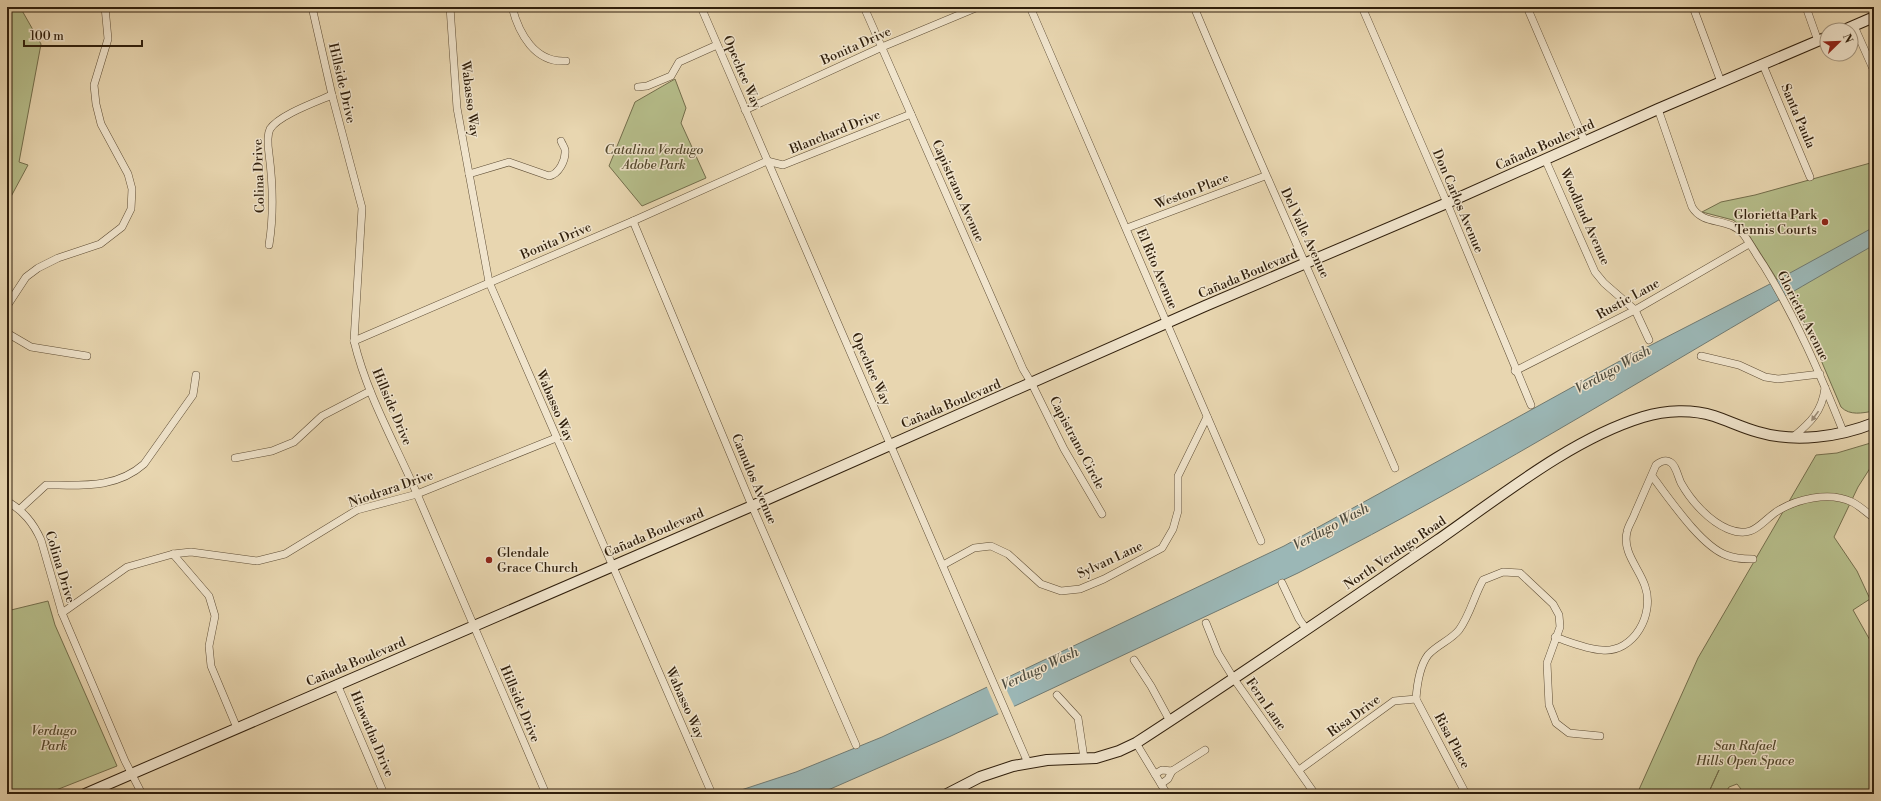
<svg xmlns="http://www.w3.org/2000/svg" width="1881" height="801" viewBox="0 0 1881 801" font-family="'Libre Bodoni',serif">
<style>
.green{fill:#b6be8b;stroke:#736e4c}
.water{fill:#9bb7b6;stroke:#707a72}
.pier{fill:#e8d6b0}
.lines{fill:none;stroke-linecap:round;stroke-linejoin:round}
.street-casing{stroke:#5e4d35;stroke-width:8}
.secondary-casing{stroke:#301f0c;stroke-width:12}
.street{stroke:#f0e4cc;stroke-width:7}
.secondary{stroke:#f0e4cc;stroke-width:10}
.oneway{fill:#9a8b76}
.poi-dot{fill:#8f2418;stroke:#f0e4cc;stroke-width:1.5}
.labels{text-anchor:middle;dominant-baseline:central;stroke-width:3;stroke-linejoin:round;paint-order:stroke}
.street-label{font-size:13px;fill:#301f0c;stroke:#f0e4cc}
.park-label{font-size:13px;font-style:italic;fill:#52472c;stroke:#f0e4cc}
.poi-label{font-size:13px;fill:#301f0c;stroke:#f0e4cc;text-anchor:end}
.water-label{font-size:14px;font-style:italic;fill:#504d3f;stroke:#f0e4cc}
</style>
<rect width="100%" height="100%" fill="#e8d6b0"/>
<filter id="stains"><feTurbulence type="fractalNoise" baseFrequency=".005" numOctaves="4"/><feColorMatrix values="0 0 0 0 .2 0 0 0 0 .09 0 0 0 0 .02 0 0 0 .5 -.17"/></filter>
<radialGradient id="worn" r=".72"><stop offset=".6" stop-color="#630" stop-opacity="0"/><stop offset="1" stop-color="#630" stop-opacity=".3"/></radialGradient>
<g class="green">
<path d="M 7,7 L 20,7 L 41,44 L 19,162 L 28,165 L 7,204 Z"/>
<path d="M 675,79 L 686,108 L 681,123 L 706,178 L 642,206 L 609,166 L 635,102 Z"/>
<path d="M 1874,162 L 1874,411 C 1862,413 1850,416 1841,407 L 1806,325 L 1745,229 L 1733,220 L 1702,212 L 1721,202 L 1755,195 Z"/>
<path d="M 1874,442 L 1874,462 L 1858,487 L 1834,537 L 1857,571 L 1870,599 L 1853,610 L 1871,642 L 1874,645 L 1874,794 L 1745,794 L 1737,784 L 1729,787 L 1725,794 L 1708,794 L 1719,770 L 1708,794 L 1637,794 L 1698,658 L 1816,455 L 1837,453 Z"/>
<path d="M 48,601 L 55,625 L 117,766 L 46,794 L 7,794 L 7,611 Z"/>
</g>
<path class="water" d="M 1874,227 L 1874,245 C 1682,354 1495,473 1298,573 L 951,736 L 819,794 L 729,794 L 796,772 L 882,737 L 1284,546 L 1618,362 L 1768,285 Z"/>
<path class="pier" d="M 1001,678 L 1015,708 L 999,715 L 986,685 Z"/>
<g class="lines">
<g class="street-casing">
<g id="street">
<path d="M 312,7 L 332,95 L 362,208 L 354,341 C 367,395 395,443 417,494 C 461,594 503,694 546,794"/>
<path d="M 450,7 L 457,108 L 489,282 L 712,794"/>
<path d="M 512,7 C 519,34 535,63 566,61"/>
<path d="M 701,7 L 1028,763"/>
<path d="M 864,7 L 1023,369 L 1032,384 L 1064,449 L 1102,514"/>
<path d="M 1030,7 L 1261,541"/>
<path d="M 1194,7 C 1259,162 1328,314 1395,468"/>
<path d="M 1362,7 L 1447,203 L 1531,405"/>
<path d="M 1527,7 L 1585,142"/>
<path d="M 1693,7 L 1721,82"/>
<path d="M 1806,7 L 1818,41"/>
<path d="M 1854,26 L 1874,71"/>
<path d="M 1763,65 L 1810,177"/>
<path d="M 638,87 L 647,86 L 671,76 L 679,62 L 717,45"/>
<path d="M 1658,109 L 1692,207 C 1704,227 1729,216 1744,235 C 1751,245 1757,256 1764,266 C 1796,318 1820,374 1843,431"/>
<path d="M 745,110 L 882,47 L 978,7"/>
<path d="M 1545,159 L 1595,272 L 1604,283 L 1635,310 L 1649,340"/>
<path d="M 469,174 L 509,162 L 549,176 C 559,174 566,160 565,150 C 565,148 562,144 561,141"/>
<path d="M 633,221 L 752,506 L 856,745"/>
<path d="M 1127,228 L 1265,176"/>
<path d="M 269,245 C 274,214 273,185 269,154 C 268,147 267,135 270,129 C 279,115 316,102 332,95"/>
<path d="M 7,306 L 26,277 L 38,268 L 58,258 L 100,244 L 122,227 L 131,209 L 132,189 L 128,174 L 101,124 L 96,104 L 94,85 L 108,39 L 105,7"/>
<path d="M 7,333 L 31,347 L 87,356"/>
<path d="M 354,341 L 633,221 L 767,161 L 783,165 L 911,114"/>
<path d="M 1701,356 L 1739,365 L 1765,377 L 1778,379 L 1820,374"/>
<path d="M 1515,371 L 1635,310 L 1749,244"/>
<path d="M 1793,437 C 1810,423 1822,412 1825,388"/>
<path d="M 235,458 L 272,451 L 294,442 L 322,416 L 370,391"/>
<path d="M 1652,476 C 1669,498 1700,545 1726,555 C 1735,559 1744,559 1753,559"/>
<path d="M 7,501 C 23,511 33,522 41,540 L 62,613 L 125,761 L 142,794"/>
<path d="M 20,509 L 46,485 C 81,485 116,489 144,464 L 193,395 L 196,375"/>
<path d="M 173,554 L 209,596 L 215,616 L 209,646 L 211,666 L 237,728"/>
<path d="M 943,565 L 974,548 L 991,546 L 1008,554 L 1041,584 L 1061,591 L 1080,589 L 1104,579 L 1162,548 L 1173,529 L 1178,511 L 1178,476 L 1207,417"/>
<path d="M 1282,583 L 1299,619 L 1307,630"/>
<path d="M 62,613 L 127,567 L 173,554 L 191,552 L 257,561 L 285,554 L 357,510 L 417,494 L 556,438"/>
<path d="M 1206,623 L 1218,653 L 1234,679 L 1315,794"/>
<path d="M 1555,637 C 1570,642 1586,649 1602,650 C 1634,653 1655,614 1645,586 C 1639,568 1622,552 1627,532 C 1628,526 1633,519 1635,513 C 1642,497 1649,481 1656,465 C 1660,462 1665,459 1670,462 C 1676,465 1678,477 1681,483 C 1691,501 1709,521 1728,529 C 1753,539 1759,524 1776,512 C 1796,499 1829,491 1852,502 C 1860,506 1867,513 1874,518"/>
<path d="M 1134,660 L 1151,686 L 1170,721"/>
<path d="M 337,684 L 384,794"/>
<path d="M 1057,695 L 1078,718 L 1084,758"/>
<path d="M 1416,699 C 1417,685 1419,667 1428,655 C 1437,645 1451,640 1459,630 C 1470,615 1474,596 1483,580 L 1503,572 L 1520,573 L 1553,604 L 1559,615 L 1560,627 L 1547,663 L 1549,705 L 1556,723 L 1569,733 L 1600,736"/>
<path d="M 1416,699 L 1466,794"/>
<path d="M 1136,743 L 1167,794"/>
<path d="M 1299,770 L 1394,701 L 1416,699"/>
<path d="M 1155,774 L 1162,770 L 1172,771 L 1205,750"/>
<path d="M 1161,784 L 1168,779 L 1172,771"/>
</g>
</g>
<g class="secondary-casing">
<g id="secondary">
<path d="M 1844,30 L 1874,17"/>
<path d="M 85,794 L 752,506 L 1205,306 L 1447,203 L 1658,109 L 1827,37"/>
<path d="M 947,794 L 980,777 L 1013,766 L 1047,760 L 1096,758 L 1119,751 L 1136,743 C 1238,677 1338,608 1438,540 C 1500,497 1571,439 1643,417 C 1666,410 1692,409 1714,416 C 1729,421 1743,428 1758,432 C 1795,443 1839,437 1874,423"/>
</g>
</g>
<use href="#street" class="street"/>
<use href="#secondary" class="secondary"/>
</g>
<defs><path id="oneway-solid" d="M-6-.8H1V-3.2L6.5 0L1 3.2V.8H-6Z"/></defs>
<use class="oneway" href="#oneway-solid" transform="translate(1815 416) rotate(126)"/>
<g class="poi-dot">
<circle cx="1825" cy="222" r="4"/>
<circle cx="489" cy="560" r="4"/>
</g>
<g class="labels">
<g class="street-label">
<text transform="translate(856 46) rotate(-24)">Bonita Drive</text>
<text transform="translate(742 72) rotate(67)">Opechee Way</text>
<text transform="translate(342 83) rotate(77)">Hillside Drive</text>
<text transform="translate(470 99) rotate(83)">Wabasso Way</text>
<text transform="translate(1798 116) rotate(67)">Santa Paula</text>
<text transform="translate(835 132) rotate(-22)">Blanchard Drive</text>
<text transform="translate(1545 145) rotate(-24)">Cañada Boulevard</text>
<text transform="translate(259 176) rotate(-92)">Colina Drive</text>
<text transform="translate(958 191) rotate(66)">Capistrano Avenue</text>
<text transform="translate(1192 191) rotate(-21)">Weston Place</text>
<text transform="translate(1458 201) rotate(67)">Don Carlos Avenue</text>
<text transform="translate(1585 217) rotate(66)">Woodland Avenue</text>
<text transform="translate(1305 233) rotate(65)">Del Valle Avenue</text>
<text transform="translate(556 241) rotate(-23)">Bonita Drive</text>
<text transform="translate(1157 269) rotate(67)">El Rito Avenue</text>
<text transform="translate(1248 274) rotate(-23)">Cañada Boulevard</text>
<text transform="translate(1628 299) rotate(-29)">Rustic Lane</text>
<text transform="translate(1803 316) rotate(63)">Glorietta Avenue</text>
<text transform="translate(871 369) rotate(66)">Opechee Way</text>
<text transform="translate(951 404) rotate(-23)">Cañada Boulevard</text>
<text transform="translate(555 406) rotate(67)">Wabasso Way</text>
<text transform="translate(392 407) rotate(67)">Hillside Drive</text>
<text transform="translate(1077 443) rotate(62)">Capistrano Circle</text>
<text transform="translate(754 479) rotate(67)">Camulos Avenue</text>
<text transform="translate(391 489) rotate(-19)">Niodrara Drive</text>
<text transform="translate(654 533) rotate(-23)">Cañada Boulevard</text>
<text transform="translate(1395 553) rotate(-34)">North Verdugo Road</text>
<text transform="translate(1110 560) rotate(-25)">Sylvan Lane</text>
<text transform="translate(60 567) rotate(73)">Colina Drive</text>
<text transform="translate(356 662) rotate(-23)">Cañada Boulevard</text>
<text transform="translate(685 703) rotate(66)">Wabasso Way</text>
<text transform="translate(520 704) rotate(67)">Hillside Drive</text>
<text transform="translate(1266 704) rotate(55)">Fern Lane</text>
<text transform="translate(1354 716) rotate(-36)">Risa Drive</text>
<text transform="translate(372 734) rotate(67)">Hiawatha Drive</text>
<text transform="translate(1452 741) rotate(62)">Risa Place</text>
</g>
<g class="park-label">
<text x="654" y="150">Catalina Verdugo<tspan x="654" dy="15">Adobe Park</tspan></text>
<text x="54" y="731">Verdugo<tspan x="54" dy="15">Park</tspan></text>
<text x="1745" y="746">San Rafael<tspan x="1745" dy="15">Hills Open Space</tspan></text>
</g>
<g class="poi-label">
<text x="1817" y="215">Glorietta Park<tspan x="1817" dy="15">Tennis Courts</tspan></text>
<text x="497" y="553" text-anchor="start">Glendale<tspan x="497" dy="15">Grace Church</tspan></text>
</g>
<g class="water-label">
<text transform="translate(1613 370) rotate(-29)">Verdugo Wash</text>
<text transform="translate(1331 527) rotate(-28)">Verdugo Wash</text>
<text transform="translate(1040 669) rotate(-25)">Verdugo Wash</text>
</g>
</g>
<rect width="1881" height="801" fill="none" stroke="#e8d6b0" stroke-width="24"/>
<rect x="8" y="8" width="1865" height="785" fill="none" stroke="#301f0c" stroke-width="2"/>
<rect x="12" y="12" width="1857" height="777" fill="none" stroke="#301f0c"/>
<g transform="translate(1839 42) rotate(67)"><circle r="19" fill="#f0e4cc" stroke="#a3957f"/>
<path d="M0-3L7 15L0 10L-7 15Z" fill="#8f2418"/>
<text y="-6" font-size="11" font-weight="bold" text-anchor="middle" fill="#301f0c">N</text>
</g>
<path d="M24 40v6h118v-6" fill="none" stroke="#301f0c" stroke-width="2"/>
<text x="30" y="40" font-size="12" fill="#301f0c" stroke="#f0e4cc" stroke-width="3" paint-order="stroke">100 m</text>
<rect width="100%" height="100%" filter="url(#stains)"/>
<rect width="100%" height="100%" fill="url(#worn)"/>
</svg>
